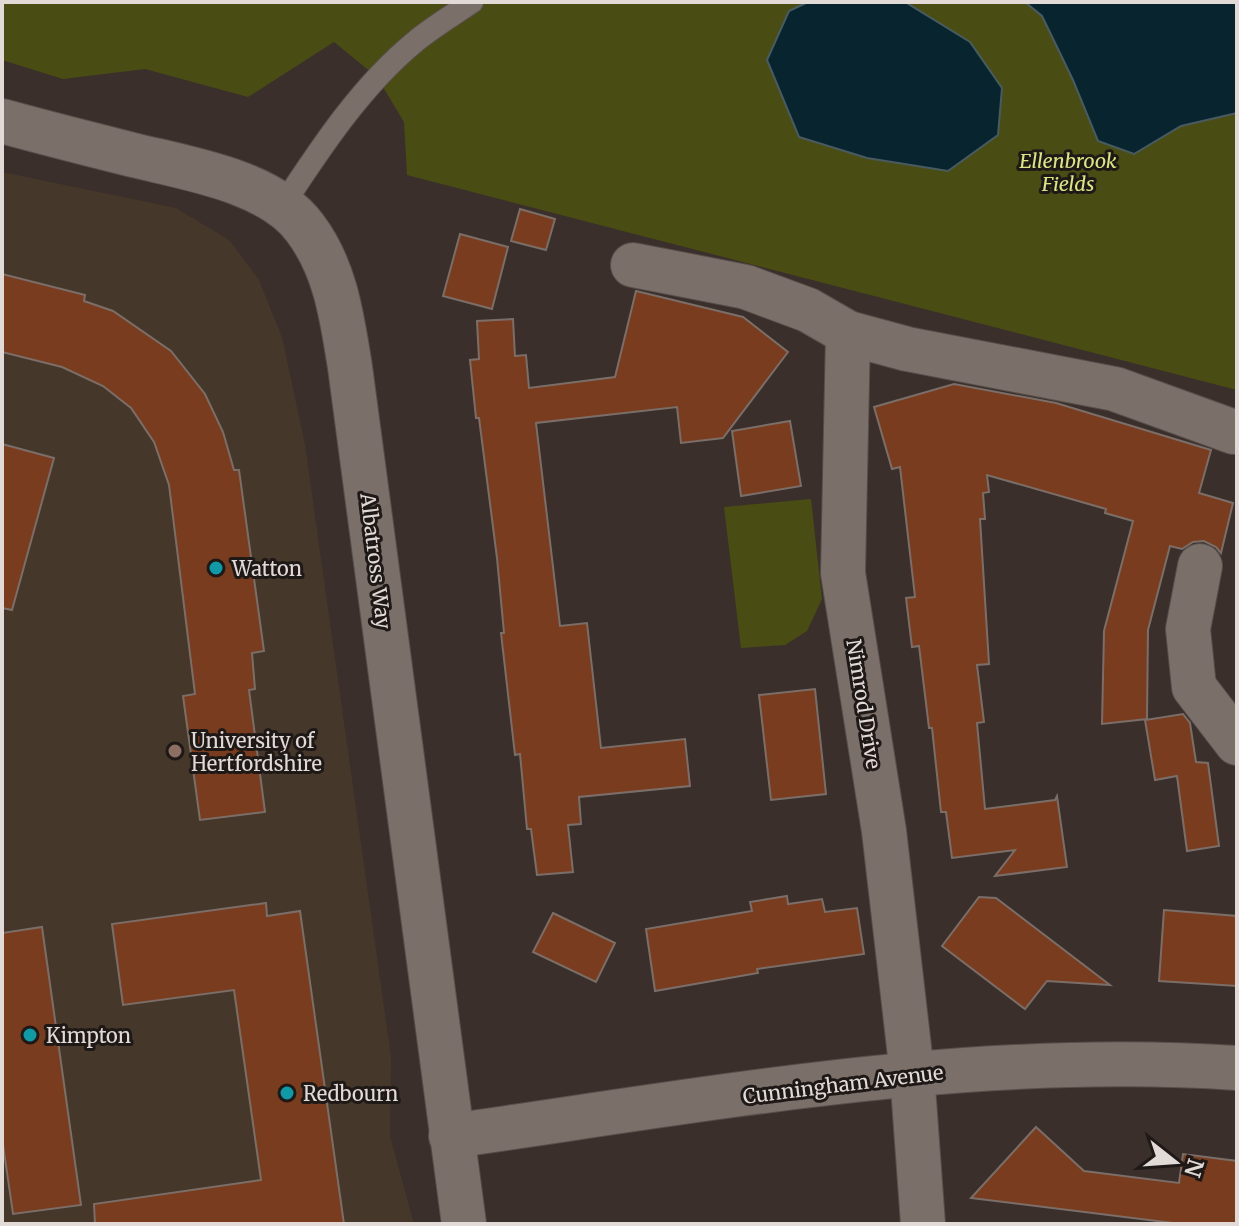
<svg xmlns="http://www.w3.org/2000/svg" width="1239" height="1226" viewBox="0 0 1239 1226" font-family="Merriweather,serif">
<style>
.education{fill:#453729}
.green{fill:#494d14}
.water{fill:#08252f;stroke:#495b61;stroke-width:2}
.building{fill:#7a3c1e;stroke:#7b6e68;stroke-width:2}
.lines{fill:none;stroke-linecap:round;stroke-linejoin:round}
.lane-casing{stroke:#574e4a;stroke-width:24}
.street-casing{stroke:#574e4a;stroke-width:46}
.lane{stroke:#7b6f69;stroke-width:22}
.street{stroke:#7b6f69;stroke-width:44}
.culture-dot{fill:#0f9aa8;stroke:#1e1917;stroke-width:3}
.education-dot{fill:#8d6e63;stroke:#1e1917;stroke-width:3}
.labels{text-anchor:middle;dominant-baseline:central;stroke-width:6;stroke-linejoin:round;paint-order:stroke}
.park-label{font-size:20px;font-style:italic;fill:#dce680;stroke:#1e1917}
.street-label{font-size:20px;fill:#e2dad7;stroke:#1e1917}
.poi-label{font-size:20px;fill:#e2dad7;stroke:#1e1917;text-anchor:start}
</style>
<rect width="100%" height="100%" fill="#3a2f2b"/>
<path class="education" d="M 2,172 L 176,208 L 229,240 L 258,278 L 282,337 L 305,445 L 391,1057 L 390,1136 L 414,1224 L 2,1224 Z"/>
<g class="green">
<path d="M 2,2 L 1237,2 L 1237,390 L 407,175 L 404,122 L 377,77 L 334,42 L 248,97 L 145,69 L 63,79 L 2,60 Z"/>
<path d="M 811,499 L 822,599 L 807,631 L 785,645 L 741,648 L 724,507 Z"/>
</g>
<g class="water">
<path d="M 808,2 L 905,2 L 970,42 L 1002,88 L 998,135 L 948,171 L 867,158 L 799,137 L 767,60 L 789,11 Z"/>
<path d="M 1025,2 L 1237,2 L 1237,113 L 1181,126 L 1134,154 L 1098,141 L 1073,80 L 1042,16 Z"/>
</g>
<g class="building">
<path d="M 520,209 L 555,219 L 546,250 L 511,241 Z"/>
<path d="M 460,234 L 508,247 L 492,309 L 443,296 Z"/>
<path d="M 2,274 L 85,295 L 84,301 L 113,311 L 171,351 L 205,394 L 223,432 L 234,470 L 239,470 L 264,651 L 252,653 L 255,689 L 249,690 L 265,812 L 200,820 L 183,696 L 195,694 L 169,485 L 154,442 L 131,408 L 103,386 L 62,367 L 2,352 Z"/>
<path d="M 636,291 L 743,317 L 788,352 L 723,438 L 681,443 L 677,407 L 536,423 L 560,626 L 587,623 L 601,748 L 685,739 L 690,786 L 579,797 L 581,824 L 568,825 L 573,872 L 537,875 L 531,829 L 527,829 L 520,754 L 515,755 L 501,633 L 504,633 L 497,558 L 479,418 L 476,418 L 470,360 L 479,359 L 477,321 L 513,319 L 515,356 L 526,355 L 529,388 L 615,377 Z"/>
<path d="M 954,384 L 1056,403 L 1211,450 L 1199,493 L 1233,503 L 1221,553 L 1216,547 L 1204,541 L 1193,542 L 1182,549 L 1170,546 L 1148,630 L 1147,719 L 1102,724 L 1104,631 L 1133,521 L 1105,513 L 1106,509 L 987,475 L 989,492 L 983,493 L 985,519 L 980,519 L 989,664 L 977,665 L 984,722 L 977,723 L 985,809 L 1055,800 L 1057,796 L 1067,867 L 995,876 L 1015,850 L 952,858 L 946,812 L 941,812 L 932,728 L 929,728 L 919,646 L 912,647 L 906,598 L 915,597 L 900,467 L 892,469 L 874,407 Z"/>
<path d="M 790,421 L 801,486 L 741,496 L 732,431 Z"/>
<path d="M 2,444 L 54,458 L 12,610 L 2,608 Z"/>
<path d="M 815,689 L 826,794 L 771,800 L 759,695 Z"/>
<path d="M 1183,714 L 1190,723 L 1196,762 L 1208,763 L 1219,846 L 1187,851 L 1177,776 L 1155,780 L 1145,720 Z"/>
<path d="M 787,896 L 788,904 L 822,899 L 825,912 L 857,908 L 864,954 L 757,969 L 758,973 L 655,991 L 646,929 L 752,911 L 750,902 Z"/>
<path d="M 979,897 L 996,898 L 1110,985 L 1047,981 L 1025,1009 L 942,946 Z"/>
<path d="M 266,903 L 267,916 L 300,911 L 344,1224 L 95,1224 L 94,1204 L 261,1180 L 234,990 L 123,1005 L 112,924 Z"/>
<path d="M 1164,910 L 1237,916 L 1237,986 L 1159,981 Z"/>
<path d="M 553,913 L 615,943 L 596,982 L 533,952 Z"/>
<path d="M 42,927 L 81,1205 L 13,1214 L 2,1138 L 2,933 Z"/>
<path d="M 1036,1127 L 1084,1171 L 1179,1183 L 1183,1154 L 1237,1161 L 1237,1224 L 1181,1224 L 971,1198 Z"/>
</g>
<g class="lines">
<g class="lane-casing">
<path id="lane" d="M 283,205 C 321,147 362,85 416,41 C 433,27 453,15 472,2"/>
</g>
<g class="street-casing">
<g id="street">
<path d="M 2,121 C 45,133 89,144 133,155 C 186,168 271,181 305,228 C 336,269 342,318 350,367 L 464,1224"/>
<path d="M 633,265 L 746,287 L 808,310 L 848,333 L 907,349 L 1115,389 L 1234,432"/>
<path d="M 848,333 L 843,573 L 884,831 L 912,1073 L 923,1224"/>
<path d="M 1200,566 L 1188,629 L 1194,687 L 1237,743"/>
<path d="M 451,1136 C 711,1099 974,1050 1237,1068"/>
</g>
</g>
<use href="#lane" class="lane"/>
<use href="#street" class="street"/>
</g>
<g class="culture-dot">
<circle cx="216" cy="568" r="8"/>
<circle cx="30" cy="1035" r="8"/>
<circle cx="287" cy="1093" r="8"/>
</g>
<circle class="education-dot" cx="175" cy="751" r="8"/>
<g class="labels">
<g class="park-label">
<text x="1068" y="160">Ellenbrook<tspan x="1068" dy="23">Fields</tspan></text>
</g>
<g class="street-label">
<text transform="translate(376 561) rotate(83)">Albatross Way</text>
<text transform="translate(864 704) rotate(81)">Nimrod Drive</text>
<text transform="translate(843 1084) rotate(-7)">Cunningham Avenue</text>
</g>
<g class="poi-label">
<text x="232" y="568">Watton</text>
<text x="191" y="740">University of<tspan x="191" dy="23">Hertfordshire</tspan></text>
<text x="46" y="1035">Kimpton</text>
<text x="303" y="1093">Redbourn</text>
</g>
</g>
<rect width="1239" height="1226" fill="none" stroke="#e2dad7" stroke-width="8"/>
<g transform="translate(1175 1162) rotate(107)" stroke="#1e1917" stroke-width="6" paint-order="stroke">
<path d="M0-6L14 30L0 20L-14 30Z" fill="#e2dad7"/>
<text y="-12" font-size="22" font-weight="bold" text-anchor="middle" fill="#e2dad7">N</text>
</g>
</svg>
